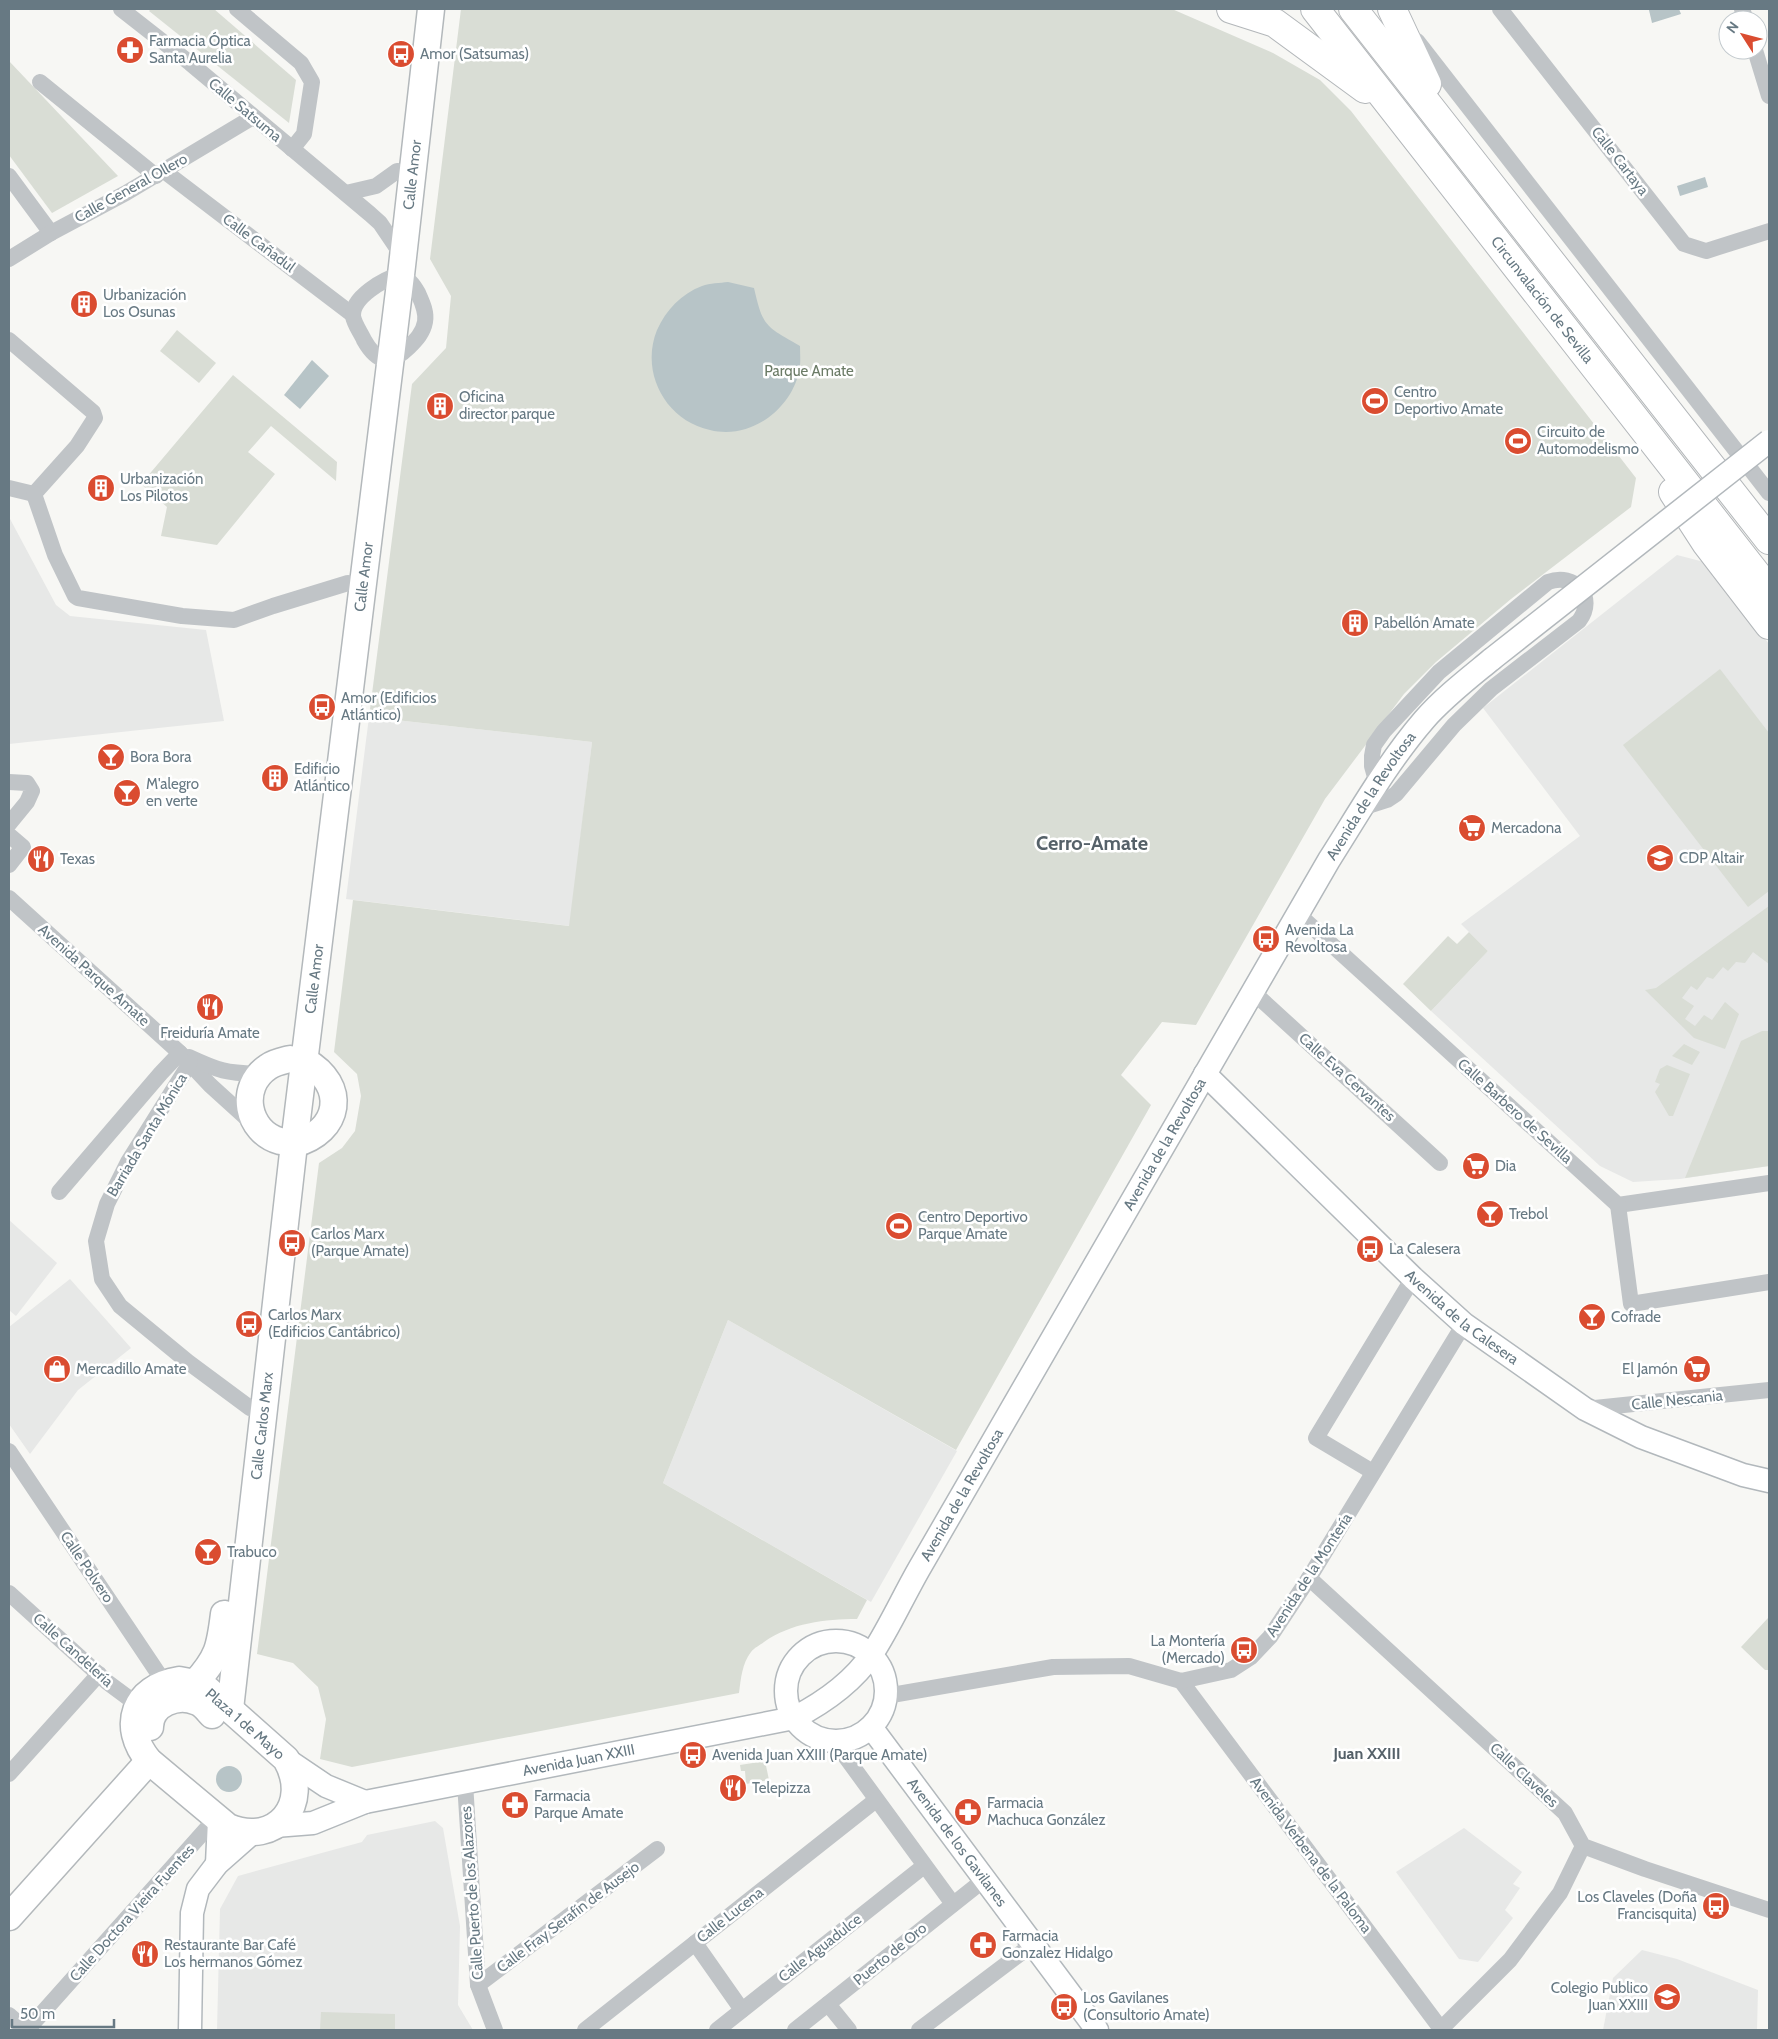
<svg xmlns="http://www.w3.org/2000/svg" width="1778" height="2039" viewBox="0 0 1778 2039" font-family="Cabin,sans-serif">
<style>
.built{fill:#e7e8e7}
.green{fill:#d9ddd5}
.water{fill:#b7c4c7}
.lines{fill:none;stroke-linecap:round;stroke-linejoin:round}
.secondary-casing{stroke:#b2b8bc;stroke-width:25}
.primary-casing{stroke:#b3b8bb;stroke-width:29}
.highway-casing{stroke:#b3b7ba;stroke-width:30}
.street{stroke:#c0c4c7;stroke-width:16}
.secondary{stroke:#fff;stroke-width:22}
.primary{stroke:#fff;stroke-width:26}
.highway{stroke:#fff;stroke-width:28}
.secondary-bridge-casing{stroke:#b2b8bc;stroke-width:25;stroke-linecap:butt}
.secondary-bridge{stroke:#fff;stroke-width:22}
.labels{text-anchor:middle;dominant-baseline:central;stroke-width:5;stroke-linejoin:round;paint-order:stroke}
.poi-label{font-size:15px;fill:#677983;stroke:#fff;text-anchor:start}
.street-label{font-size:15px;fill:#677983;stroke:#fff}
.park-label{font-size:15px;fill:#6b7b66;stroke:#fff}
.neighbourhood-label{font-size:16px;font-weight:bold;fill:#556169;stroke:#fff}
.district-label{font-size:20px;font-weight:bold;fill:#556169;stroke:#fff}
</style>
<rect width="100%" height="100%" fill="#f7f7f4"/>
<g class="built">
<path d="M 9,517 L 56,605 L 70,616 L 206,630 L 224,721 L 9,744 Z"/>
<path d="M 1677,555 L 1708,563 L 1769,644 L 1769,1166 L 1680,1179 L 1633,1182 L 1600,1166 L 1431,1011 L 1488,951 L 1461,924 L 1580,836 L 1483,708 Z"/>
<path d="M 369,717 L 592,742 L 570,926 L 346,899 Z"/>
<path d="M 9,1220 L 57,1263 L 16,1316 L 9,1310 Z"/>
<path d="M 70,1279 L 131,1348 L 78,1390 L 30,1454 L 9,1424 L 9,1327 Z"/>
<path d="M 728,1320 L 957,1451 L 871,1602 L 663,1483 Z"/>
<path d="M 435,1821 L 443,1828 L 460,1926 L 458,2005 L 473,2030 L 217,2030 L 220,1909 L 238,1876 L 362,1842 L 367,1835 Z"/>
<path d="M 1464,1828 L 1522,1872 L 1513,1884 L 1520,1888 L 1505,1910 L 1513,1918 L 1478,1962 L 1459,1959 L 1396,1872 Z"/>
<path d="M 1642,1950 L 1677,1959 L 1758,1990 L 1757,2030 L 1603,2030 L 1613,1978 Z"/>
</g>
<g class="green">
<path d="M 151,9 L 214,9 L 296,80 L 289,123 L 149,11 Z"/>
<path d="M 461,9 L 1172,9 L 1273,53 L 1320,80 L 1351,111 L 1636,478 L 1631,507 L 1511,599 L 1436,662 L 1404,694 L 1325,799 L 1196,1025 L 1162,1022 L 1121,1075 L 1151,1105 L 956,1450 L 728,1320 L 663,1483 L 867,1600 L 857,1619 C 825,1619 791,1623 764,1642 C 760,1645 754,1648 751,1652 C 742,1664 741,1678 739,1693 L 352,1767 L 320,1759 L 326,1719 L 318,1687 L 293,1663 L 257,1654 L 319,1163 L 342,1148 L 355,1131 L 361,1096 L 357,1074 L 334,1052 L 353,900 L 569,926 L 592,742 L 369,717 L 412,384 L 446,348 L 451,296 L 430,259 Z"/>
<path d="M 9,61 L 118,176 L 52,213 L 9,155 Z"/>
<path d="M 177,330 L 216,363 L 199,383 L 160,351 Z"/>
<path d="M 233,375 L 337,462 L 336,481 L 271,426 L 248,452 L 275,474 L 217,545 L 161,536 L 167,507 L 141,484 Z"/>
<path d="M 1720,669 L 1769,733 L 1769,891 L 1748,907 L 1623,745 Z"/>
<path d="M 1769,906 L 1769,964 L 1753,952 L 1745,963 L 1736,962 L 1728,971 L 1723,967 L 1713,979 L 1707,977 L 1697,990 L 1691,986 L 1682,998 L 1694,1006 L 1685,1019 L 1695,1026 L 1704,1015 L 1712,1020 L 1725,1002 L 1739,1014 L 1725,1049 L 1694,1038 L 1645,990 L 1656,988 Z"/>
<path d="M 1469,932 L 1488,951 L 1431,1011 L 1403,984 L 1448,936 L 1457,944 Z"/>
<path d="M 1762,1031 L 1769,1031 L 1769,1166 L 1685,1178 L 1741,1041 Z"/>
<path d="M 1684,1044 L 1700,1052 L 1692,1065 L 1672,1056 Z"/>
<path d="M 1667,1065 L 1690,1074 L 1673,1116 L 1669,1116 L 1655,1092 L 1660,1084 L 1655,1082 L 1660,1069 Z"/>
<path d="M 1769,1617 L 1769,1670 L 1765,1670 L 1741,1647 Z"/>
<path d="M 765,1761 L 769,1780 L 746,1784 L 745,1771 L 741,1771 L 740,1765 Z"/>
<path d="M 321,2012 L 395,2014 L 395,2030 L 320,2030 Z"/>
</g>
<g class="water">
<path d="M 1652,9 L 1679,9 L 1681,14 L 1652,23 L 1649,10 Z"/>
<path d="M 1705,177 L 1708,187 L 1680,196 L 1677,186 Z"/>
<path d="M 728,282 L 754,288 C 763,327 765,326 800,346 C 800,354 801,364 799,372 C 790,411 749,440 710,430 C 665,420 640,372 657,330 C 666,310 681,294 702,286 C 710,283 720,283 728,282 Z"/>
<path d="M 312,360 L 329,376 L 300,409 L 284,395 Z"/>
<circle cx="229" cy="1779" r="13"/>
</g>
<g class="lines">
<g class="secondary-casing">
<g id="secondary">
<path id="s1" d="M 1205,1074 L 1413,1278 L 1464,1324 L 1585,1409 L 1641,1437 L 1743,1475 L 1769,1481"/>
<circle cx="836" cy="1691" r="50"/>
<path id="s2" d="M 871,1727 L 1097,2030"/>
<path d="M 286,1759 L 326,1786 L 365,1802"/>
<path id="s3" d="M 275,1826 L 313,1823 L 365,1802 L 794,1718 C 823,1703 853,1682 872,1654 C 889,1628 903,1597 919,1569 L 1329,860 C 1359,813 1387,763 1424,720 C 1444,697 1469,678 1492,659"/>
<path d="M 217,1864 L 219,1820"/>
<path d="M 190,2030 L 192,1913 L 198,1889 L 217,1864 L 252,1833"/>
</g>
</g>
<g class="primary-casing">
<g id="primary">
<path d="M 280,1141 C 247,1132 238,1087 268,1067 C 275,1062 282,1061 290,1059"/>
<path d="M 294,1144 C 341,1132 348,1085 305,1061"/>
<path d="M 179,1680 L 195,1683 L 207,1689 L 286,1759 C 312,1804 276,1847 228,1827 L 149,1761 C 120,1726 134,1687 179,1680 Z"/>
<path d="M 195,1683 C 218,1658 220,1647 224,1614"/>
<path id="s4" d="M 230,1709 L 294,1144 L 401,275 L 431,9"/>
<path d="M 150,1727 C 150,1704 178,1693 197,1702 C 203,1704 208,1711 212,1715"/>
<path d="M 9,1917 L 149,1761"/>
</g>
</g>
<g class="highway-casing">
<g id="highway">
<path d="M 1231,9 L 1275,23 L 1365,89"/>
<path id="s5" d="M 1315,9 L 1769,590"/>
<path d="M 1353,9 L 1769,540"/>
<path d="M 1392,9 L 1427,84"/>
<path d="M 1673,492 L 1706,543 L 1769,625"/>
</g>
</g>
<g class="street">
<path d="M 121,9 L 190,63 L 370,214 L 380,223 L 403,257"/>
<path d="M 237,9 L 301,63 L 312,82 L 304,134 L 292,149"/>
<path d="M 1500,9 L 1684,244 L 1706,251 L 1769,231"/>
<path d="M 1742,9 L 1746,20"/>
<path d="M 1417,41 L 1769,493"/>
<path d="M 1755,50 L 1769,96"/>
<path d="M 40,82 L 156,176"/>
<path d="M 164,171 L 353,315"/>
<path d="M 9,176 L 51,233"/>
<path d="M 346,193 L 376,186 L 397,171"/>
<path d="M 9,259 L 51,233 L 126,193 L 253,117"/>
<path d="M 399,275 C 409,279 413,284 418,293 C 422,302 427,312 425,322 C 423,333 416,340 409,347 C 390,366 377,363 364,340 C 361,333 354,324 353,316 C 352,297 384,279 399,275 Z"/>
<path d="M 9,340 L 93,412 L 95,418 L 77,446 L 34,494"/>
<path d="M 9,488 L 34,494"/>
<path d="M 34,494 L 55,555 L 75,596 L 78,598 L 182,616 L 234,620 L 273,606 L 348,583"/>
<path d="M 9,782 L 27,783 L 32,791 L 27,802 L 9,824"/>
<path d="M 1362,808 L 1387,800 L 1396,794 L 1454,725 L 1491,689 L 1579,621 C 1597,597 1575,572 1548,582 L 1439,672 L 1384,731 L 1374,745 L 1372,756 L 1372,766 L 1377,784"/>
<path d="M 9,835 L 23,847 L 9,865"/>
<path d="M 9,898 L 180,1053 L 210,1085 L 253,1124"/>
<path d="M 1298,914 L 1618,1205 L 1769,1183"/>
<path d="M 1253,992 L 1440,1163"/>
<path d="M 189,1057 C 219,1071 226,1073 259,1074"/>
<path d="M 190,1063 L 128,1162 L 107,1204 L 96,1241 L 102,1279 L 120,1306 L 188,1362 L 250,1408"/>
<path d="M 59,1192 L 161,1073 L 180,1053"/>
<path d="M 1618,1205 L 1631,1304 L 1769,1282"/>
<path d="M 1585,1409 L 1769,1390"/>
<path d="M 9,1451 L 164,1682"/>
<path d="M 1373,1472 L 1316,1438 L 1413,1278"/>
<path d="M 1309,1578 L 1565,1813 L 1583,1846 L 1645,1869 L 1769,1910"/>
<path d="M 9,1593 L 107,1682 L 138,1705"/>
<path d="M 1181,1681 L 1441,2029"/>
<path d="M 886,1696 L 1053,1667 L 1129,1666 L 1181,1681 L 1231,1670 L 1251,1657 L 1270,1637 L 1309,1578 L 1464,1324"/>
<path d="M 834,1741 L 953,1904"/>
<path d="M 9,1774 L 99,1674"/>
<path d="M 465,1783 L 478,1985 L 495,2030"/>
<path d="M 695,1943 L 742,2010"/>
<path d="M 478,1985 L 657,1849"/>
<path d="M 828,2004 L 849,2030"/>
<path d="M 9,2015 L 26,2030"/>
<path d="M 27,2030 L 216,1818"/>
<path d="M 585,2030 L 876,1800"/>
<path d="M 717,2030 L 924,1866"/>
<path d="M 795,2030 L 985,1879"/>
<path d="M 919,2030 L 1033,1944"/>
<path d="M 1440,2030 L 1510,1960 L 1560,1893 L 1583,1846"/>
</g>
<use href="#secondary" class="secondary"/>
<use href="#primary" class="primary"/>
<use href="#highway" class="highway"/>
<g class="secondary-bridge-casing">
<path id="secondary-bridge" d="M 1492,659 L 1769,441"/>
</g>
<use href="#secondary-bridge" class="secondary-bridge"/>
</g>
<defs>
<g id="pharmacy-disc" transform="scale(1.4375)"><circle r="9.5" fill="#da4c30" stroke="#fff"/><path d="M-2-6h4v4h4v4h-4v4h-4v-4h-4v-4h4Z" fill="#fff"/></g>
<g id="bus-disc" transform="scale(1.4375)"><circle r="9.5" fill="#da4c30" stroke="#fff"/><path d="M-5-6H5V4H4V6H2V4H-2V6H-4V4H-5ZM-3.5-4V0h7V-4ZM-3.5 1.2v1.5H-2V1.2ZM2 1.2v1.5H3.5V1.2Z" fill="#fff"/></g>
<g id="building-disc" transform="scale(1.4375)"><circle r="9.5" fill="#da4c30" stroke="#fff"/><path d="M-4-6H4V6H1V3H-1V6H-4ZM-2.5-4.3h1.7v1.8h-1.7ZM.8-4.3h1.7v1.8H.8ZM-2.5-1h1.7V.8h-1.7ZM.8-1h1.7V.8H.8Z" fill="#fff"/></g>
<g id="stadium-disc" transform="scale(1.4375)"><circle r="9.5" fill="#da4c30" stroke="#fff"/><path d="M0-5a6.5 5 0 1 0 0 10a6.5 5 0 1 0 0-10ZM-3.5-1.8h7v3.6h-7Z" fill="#fff"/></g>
<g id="bar-disc" transform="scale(1.4375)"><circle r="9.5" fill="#da4c30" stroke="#fff"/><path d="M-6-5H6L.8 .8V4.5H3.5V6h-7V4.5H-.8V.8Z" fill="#fff"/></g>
<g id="supermarket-disc" transform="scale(1.4375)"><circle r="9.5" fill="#da4c30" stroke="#fff"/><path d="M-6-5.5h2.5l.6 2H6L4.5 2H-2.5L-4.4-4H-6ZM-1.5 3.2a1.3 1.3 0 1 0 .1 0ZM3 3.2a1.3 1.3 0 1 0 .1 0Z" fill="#fff"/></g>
<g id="school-disc" transform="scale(1.4375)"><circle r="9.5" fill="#da4c30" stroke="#fff"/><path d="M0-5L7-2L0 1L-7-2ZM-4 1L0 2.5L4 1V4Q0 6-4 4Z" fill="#fff"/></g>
<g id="restaurant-disc" transform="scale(1.4375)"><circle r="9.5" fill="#da4c30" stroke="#fff"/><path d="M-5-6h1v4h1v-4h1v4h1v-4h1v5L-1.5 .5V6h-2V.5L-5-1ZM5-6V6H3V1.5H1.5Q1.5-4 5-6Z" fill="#fff"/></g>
<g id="shop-disc" transform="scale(1.4375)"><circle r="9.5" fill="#da4c30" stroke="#fff"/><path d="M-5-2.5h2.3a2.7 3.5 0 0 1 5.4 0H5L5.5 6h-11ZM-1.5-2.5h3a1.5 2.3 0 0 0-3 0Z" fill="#fff"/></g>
</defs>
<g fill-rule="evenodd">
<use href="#pharmacy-disc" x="130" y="50"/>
<use href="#bus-disc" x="401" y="54"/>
<use href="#building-disc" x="84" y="304"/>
<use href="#stadium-disc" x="1375" y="401"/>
<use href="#building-disc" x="440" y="406"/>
<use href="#stadium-disc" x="1518" y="441"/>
<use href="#building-disc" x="101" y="488"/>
<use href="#building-disc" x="1355" y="623"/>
<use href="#bus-disc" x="322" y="707"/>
<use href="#bar-disc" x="111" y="757"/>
<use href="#building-disc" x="275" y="778"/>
<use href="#bar-disc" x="127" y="793"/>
<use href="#supermarket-disc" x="1472" y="828"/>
<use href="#school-disc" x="1660" y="858"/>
<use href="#restaurant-disc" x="41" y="859"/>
<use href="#bus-disc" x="1266" y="939"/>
<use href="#restaurant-disc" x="210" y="1007"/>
<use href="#supermarket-disc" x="1476" y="1166"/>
<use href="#bar-disc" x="1490" y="1214"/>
<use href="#stadium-disc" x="899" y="1226"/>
<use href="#bus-disc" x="292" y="1243"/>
<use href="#bus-disc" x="1370" y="1249"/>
<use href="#bar-disc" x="1592" y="1317"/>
<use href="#bus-disc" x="249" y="1324"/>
<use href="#shop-disc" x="57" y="1369"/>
<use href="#supermarket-disc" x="1697" y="1369"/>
<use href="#bar-disc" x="208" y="1552"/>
<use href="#bus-disc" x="1244" y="1650"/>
<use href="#bus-disc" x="693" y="1755"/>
<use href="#restaurant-disc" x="733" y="1788"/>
<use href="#pharmacy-disc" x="515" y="1805"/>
<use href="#pharmacy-disc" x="968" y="1812"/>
<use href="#bus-disc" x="1716" y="1906"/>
<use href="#pharmacy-disc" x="983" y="1945"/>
<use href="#restaurant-disc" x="145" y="1954"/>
<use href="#school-disc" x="1667" y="1997"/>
<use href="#bus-disc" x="1064" y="2007"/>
</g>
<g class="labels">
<g class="poi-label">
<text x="149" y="41">Farmacia Óptica<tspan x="149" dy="17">Santa Aurelia</tspan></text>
<text x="420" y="54">Amor (Satsumas)</text>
<text x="103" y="295">Urbanización<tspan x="103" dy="17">Los Osunas</tspan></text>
<text x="1394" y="392">Centro<tspan x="1394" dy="17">Deportivo Amate</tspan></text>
<text x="459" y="397">Oficina<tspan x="459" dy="17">director parque</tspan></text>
<text x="1537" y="432">Circuito de<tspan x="1537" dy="17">Automodelismo</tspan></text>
<text x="120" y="479">Urbanización<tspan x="120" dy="17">Los Pilotos</tspan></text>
<text x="1374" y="623">Pabellón Amate</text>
<text x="341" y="698">Amor (Edificios<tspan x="341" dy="17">Atlántico)</tspan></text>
<text x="130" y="757">Bora Bora</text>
<text x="294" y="769">Edificio<tspan x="294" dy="17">Atlántico</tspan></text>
<text x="146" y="784">M'alegro<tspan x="146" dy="17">en verte</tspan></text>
<text x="1491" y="828">Mercadona</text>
<text x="1679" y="858">CDP Altair</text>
<text x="60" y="859">Texas</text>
<text x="1285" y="930">Avenida La<tspan x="1285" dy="17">Revoltosa</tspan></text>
<text x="210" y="1033" text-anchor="middle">Freiduría Amate</text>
<text x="1495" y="1166">Dia</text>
<text x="1509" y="1214">Trebol</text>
<text x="918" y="1217">Centro Deportivo<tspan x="918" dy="17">Parque Amate</tspan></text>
<text x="311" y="1234">Carlos Marx<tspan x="311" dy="17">(Parque Amate)</tspan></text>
<text x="1389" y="1249">La Calesera</text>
<text x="268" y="1315">Carlos Marx<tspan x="268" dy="17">(Edificios Cantábrico)</tspan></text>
<text x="1611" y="1317">Cofrade</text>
<text x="76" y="1369">Mercadillo Amate</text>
<text x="1678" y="1369" text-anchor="end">El Jamón</text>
<text x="227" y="1552">Trabuco</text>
<text x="1225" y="1641" text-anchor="end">La Montería<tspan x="1225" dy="17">(Mercado)</tspan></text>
<text x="712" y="1755">Avenida Juan XXIII (Parque Amate)</text>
<text x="752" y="1788">Telepizza</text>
<text x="534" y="1796">Farmacia<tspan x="534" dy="17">Parque Amate</tspan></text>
<text x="987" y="1803">Farmacia<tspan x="987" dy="17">Machuca González</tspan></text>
<text x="1697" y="1897" text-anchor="end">Los Claveles (Doña<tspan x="1697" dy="17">Francisquita)</tspan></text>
<text x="1002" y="1936">Farmacia<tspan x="1002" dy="17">Gonzalez Hidalgo</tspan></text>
<text x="164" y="1945">Restaurante Bar Café<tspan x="164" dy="17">Los hermanos Gómez</tspan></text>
<text x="1648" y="1988" text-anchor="end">Colegio Publico<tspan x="1648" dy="17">Juan XXIII</tspan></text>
<text x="1083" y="1998">Los Gavilanes<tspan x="1083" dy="17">(Consultorio Amate)</tspan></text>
</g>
<g class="street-label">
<text transform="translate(245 110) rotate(40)">Calle Satsuma</text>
<text transform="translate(1620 161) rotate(52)">Calle Cartaya</text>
<text stroke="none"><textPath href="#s4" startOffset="1545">Calle Amor</textPath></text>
<text transform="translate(131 188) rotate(-29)">Calle General Ollero</text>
<text transform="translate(259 243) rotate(37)">Calle Cañadul</text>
<text stroke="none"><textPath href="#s5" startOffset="369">Circunvalación de Sevilla</textPath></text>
<text stroke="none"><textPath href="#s4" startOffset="1140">Calle Amor</textPath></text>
<text stroke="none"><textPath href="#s3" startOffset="1626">Avenida de la Revoltosa</textPath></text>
<text transform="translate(94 975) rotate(42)">Avenida Parque Amate</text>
<text stroke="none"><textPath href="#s4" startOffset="735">Calle Amor</textPath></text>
<text transform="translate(1347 1077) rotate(42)">Calle Eva Cervantes</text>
<text transform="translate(1515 1111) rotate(42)">Calle Barbero de Sevilla</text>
<text transform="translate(147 1135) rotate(-59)">Barriada Santa Mónica</text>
<text stroke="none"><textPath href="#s3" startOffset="1221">Avenida de la Revoltosa</textPath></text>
<text stroke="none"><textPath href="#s1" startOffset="354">Avenida de la Calesera</textPath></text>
<text transform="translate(1677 1400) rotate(-6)">Calle Nescania</text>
<text stroke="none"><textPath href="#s4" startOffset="285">Calle Carlos Marx</textPath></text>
<text stroke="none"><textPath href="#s3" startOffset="816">Avenida de la Revoltosa</textPath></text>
<text transform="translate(87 1567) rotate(56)">Calle Polvero</text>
<text transform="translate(1309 1575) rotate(-57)">Avenida de la Montería</text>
<text transform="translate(73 1650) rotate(42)">Calle Candelería</text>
<text transform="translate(245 1724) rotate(41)">Plaza 1 de Mayo</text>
<text stroke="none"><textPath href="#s3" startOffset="312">Avenida Juan XXIII</textPath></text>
<text transform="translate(1524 1775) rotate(43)">Calle Claveles</text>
<text stroke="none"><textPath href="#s2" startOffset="144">Avenida de los Gavilanes</textPath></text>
<text transform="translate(1311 1855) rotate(53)">Avenida Verbena de la Paloma</text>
<text transform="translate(472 1893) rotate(-94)">Calle Puerto de los Alazores</text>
<text transform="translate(132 1913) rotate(-48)">Calle Doctora Vieira Fuentes</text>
<text transform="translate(730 1915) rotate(-38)">Calle Lucena</text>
<text transform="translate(568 1917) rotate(-37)">Calle Fray Serafín de Ausejo</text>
<text transform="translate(820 1948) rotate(-38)">Calle Aguadulce</text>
<text transform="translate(890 1954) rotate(-39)">Puerto de Oro</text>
</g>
<g class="park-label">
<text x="809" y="371">Parque Amate</text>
</g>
<g class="neighbourhood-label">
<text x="1367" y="1753">Juan XXIII</text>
</g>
<g class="district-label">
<text x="1092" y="843">Cerro-Amate</text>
</g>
</g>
<rect width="1778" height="2039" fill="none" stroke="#677983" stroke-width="20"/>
<g transform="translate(1743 35) rotate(306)"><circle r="24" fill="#ffffff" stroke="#c2c9cd"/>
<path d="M0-4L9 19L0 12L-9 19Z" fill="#da4c30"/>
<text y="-8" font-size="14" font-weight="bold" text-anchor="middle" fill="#677983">N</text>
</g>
<path d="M12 2019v8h102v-8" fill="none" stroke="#677983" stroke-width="2.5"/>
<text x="20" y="2019" font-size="15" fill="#677983" stroke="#ffffff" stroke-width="4" paint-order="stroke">50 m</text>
</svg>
